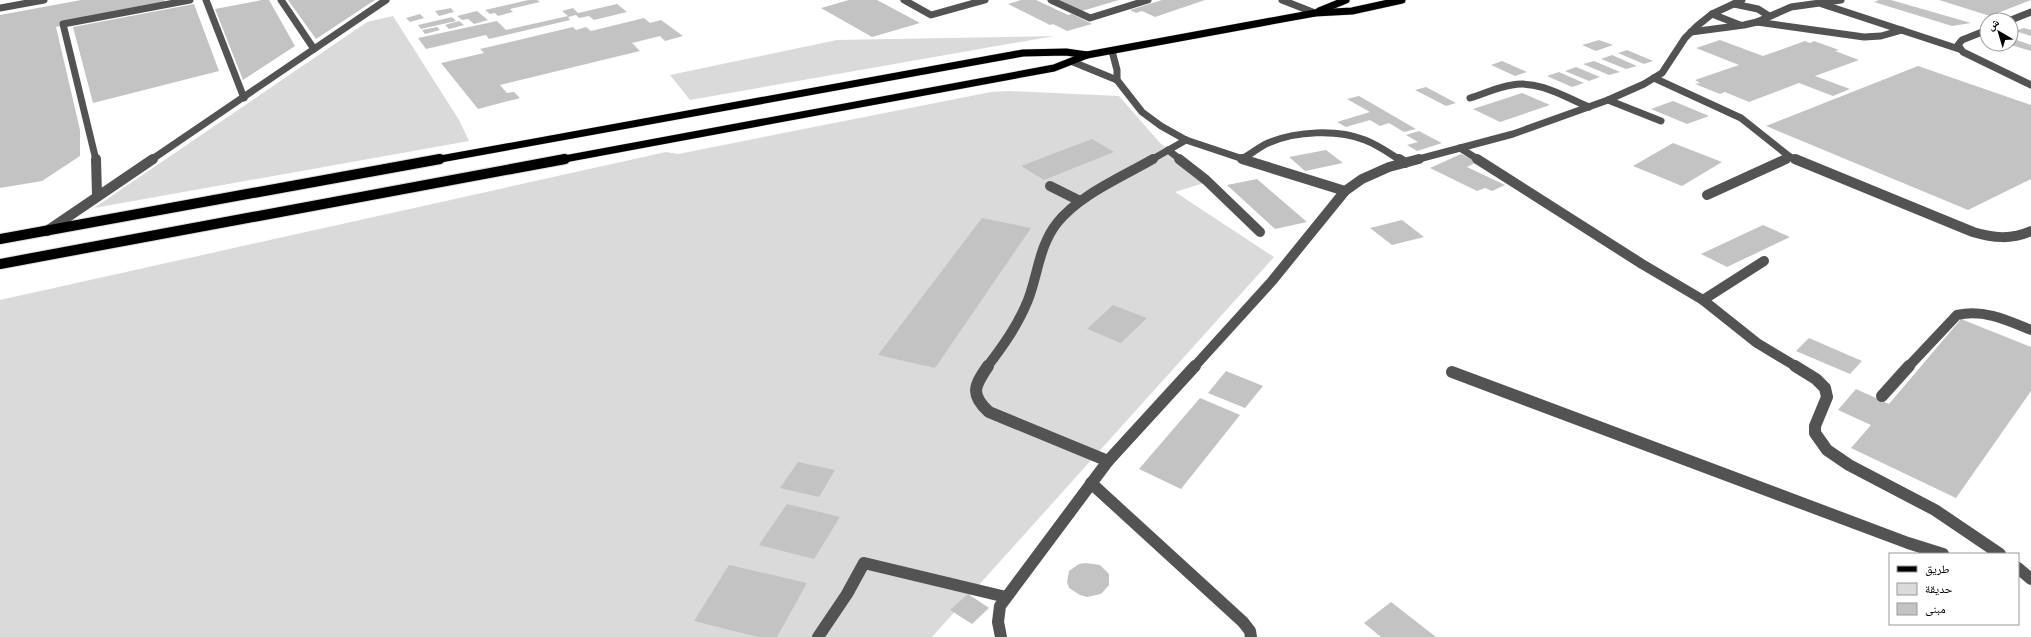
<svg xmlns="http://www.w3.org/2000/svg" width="2031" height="637" viewBox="0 0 2031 637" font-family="'Source Sans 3','Noto Naskh Arabic',sans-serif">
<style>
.green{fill:#dadada}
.building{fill:#c3c3c3}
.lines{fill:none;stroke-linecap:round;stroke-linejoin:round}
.major-far1-casing{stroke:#dbdbdb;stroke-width:8}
.major-casing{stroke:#dbdbdb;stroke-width:12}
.minor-far2{stroke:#535353;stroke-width:7}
.minor-far1{stroke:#535353;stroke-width:10}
.minor{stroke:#535353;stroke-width:12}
.major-far1{stroke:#000;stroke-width:7}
.major{stroke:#000;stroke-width:10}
</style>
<rect width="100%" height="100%" fill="#fff"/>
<g class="green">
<path d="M 393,16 L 459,120 L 469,141 L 94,208 L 367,22 Z"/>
<path d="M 1054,36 L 690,100 L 670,75 L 837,40 Z"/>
<path d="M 1009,91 L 1119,96 L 1160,143 L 1210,181 L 1175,192 L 1274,257 L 932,637 L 0,637 L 0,300 L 666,152 L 678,154 L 991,92 Z"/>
</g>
<g class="building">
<path d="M 81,0 L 164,0 L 167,5 L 56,27 L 80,130 L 80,156 L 42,181 L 0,188 L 0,15 Z"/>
<path d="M 262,0 L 269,0 L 295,46 L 243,80 L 215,9 Z"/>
<path d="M 288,0 L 375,0 L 316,39 Z"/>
<path d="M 528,0 L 537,0 L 540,2 L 510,9 L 513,12 L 498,16 L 495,13 L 490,14 L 485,10 Z"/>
<path d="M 849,0 L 877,0 L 920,23 L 872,37 L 821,8 Z"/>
<path d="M 1021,0 L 1036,0 L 1068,15 L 1072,14 L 1092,24 L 1067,31 L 1053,24 L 1050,25 L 1008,4 Z"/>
<path d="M 1060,0 L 1119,0 L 1082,11 Z"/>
<path d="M 1162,0 L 1205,0 L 1155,17 L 1142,11 L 1136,13 L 1130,10 Z"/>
<path d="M 1879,0 L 1891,0 L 1971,23 L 1952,26 L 1874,2 Z"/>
<path d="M 1939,0 L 2031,0 L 1990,16 Z"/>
<path d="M 194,4 L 219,71 L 93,103 L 73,27 Z"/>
<path d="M 617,4 L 627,12 L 594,20 L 589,16 L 579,18 L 576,15 L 568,17 L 570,20 L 489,39 L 486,35 L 426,49 L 418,38 L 497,21 L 506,30 L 568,16 L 562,11 L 573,8 L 578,13 Z"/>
<path d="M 451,8 L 454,12 L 439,16 L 435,11 Z"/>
<path d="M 477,11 L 488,20 L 474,24 L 468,19 L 462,20 L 457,16 Z"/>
<path d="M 420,14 L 424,18 L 410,22 L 406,18 Z"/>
<path d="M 452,17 L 456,21 L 421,29 L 418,25 Z"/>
<path d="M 644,18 L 650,23 L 661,20 L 683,36 L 665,41 L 660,36 L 632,43 L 640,51 L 500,85 L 507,93 L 514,92 L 520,98 L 478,109 L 441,63 L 484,53 L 480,49 L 573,27 L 576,30 L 586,27 L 591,31 Z"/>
<path d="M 459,21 L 464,25 L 449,29 L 445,25 Z"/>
<path d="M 437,27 L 440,30 L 425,34 L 422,30 Z"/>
<path d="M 2024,28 L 2031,30 L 2031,36 L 2015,31 Z"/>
<path d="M 2011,38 L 2031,45 L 2031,51 L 2011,45 Z"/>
<path d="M 1599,40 L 1613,45 L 1596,51 L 1582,45 Z"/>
<path d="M 1720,40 L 1763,56 L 1805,41 L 1810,43 L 1814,41 L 1839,50 L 1835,51 L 1859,60 L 1815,76 L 1850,89 L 1833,96 L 1799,83 L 1749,102 L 1725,92 L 1720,94 L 1695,84 L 1700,83 L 1695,80 L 1739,65 L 1696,48 Z"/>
<path d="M 1627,50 L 1653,61 L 1644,64 L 1618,53 Z"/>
<path d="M 1612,55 L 1637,66 L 1626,69 L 1601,59 Z"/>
<path d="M 1502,61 L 1527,72 L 1515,76 L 1491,65 Z"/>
<path d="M 1594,61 L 1620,72 L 1609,75 L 1583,64 Z"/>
<path d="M 1918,66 L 2031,105 L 2031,179 L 1968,210 L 1766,126 Z"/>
<path d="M 1576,67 L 1600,77 L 1589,81 L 1565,71 Z"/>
<path d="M 1559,72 L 1584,83 L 1572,87 L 1547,76 Z"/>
<path d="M 1426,87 L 1456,103 L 1446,106 L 1415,90 Z"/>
<path d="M 1522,93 L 1550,105 L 1500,122 L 1473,109 Z"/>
<path d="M 1359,96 L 1416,129 L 1404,132 L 1389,123 L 1380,126 L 1370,120 L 1346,127 L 1337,122 L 1370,112 L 1347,99 Z"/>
<path d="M 1673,101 L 1709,116 L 1687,124 L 1651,109 Z"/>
<path d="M 1419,131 L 1432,138 L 1442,143 L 1417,151 L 1407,145 L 1418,142 L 1406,135 Z"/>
<path d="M 1092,139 L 1114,152 L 1044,180 L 1021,166 Z"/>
<path d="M 1673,143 L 1722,162 L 1682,186 L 1633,166 Z"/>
<path d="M 1326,150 L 1343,163 L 1305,171 L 1289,157 Z"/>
<path d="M 1461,154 L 1477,162 L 1467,167 L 1505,185 L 1492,191 L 1485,188 L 1477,191 L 1430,168 Z"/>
<path d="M 1257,179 L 1307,222 L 1275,229 L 1227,185 Z"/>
<path d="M 982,218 L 1031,228 L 935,368 L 878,355 Z"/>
<path d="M 1402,220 L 1424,237 L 1392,245 L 1370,228 Z"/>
<path d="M 1763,225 L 1790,237 L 1727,267 L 1701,254 Z"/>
<path d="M 1113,305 L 1147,318 L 1121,343 L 1087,329 Z"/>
<path d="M 1961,319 L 2031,347 L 2031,391 L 1956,498 L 1851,448 L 1871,425 L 1838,410 L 1856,389 L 1889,404 Z"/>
<path d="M 1809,338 L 1862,361 L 1850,374 L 1796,351 Z"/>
<path d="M 1226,371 L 1263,386 L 1245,408 L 1208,393 Z"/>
<path d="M 1200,398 L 1240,415 L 1181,489 L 1139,469 Z"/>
<path d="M 798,462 L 835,470 L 819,497 L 780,488 Z"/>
<path d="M 787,504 L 840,517 L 814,559 L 759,545 Z"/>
<path d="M 1086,563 L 1100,565 L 1109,574 L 1109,585 L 1101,594 L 1087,597 L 1080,595 L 1069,588 L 1067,582 L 1069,571 L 1079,564 Z"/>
<path d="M 729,565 L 807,583 L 777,637 L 758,637 L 694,621 Z"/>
<path d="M 968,594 L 989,608 L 972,624 L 950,610 Z"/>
<path d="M 1391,602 L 1436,637 L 1381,637 L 1364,623 Z"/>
</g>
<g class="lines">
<g class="major-far1-casing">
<g id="major-far1">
<path d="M 1319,11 L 1346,0"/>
<path d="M 435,160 L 1023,53 L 1066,52 L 1087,55"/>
<path d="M 559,160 L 1054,68 L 1087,55 L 1315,13 L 1352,11 L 1402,0"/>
</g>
</g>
<g class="major-casing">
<g id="major">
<path d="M 0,239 L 440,159"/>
<path d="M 0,264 L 565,159"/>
</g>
</g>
<g class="minor-far2">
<path d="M 206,0 L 244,98"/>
<path d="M 281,0 L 314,49"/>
<path d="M 904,0 L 931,15 L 985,0"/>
<path d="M 1051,0 L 1090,18 L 1148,0"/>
<path d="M 1282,0 L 1315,13"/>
<path d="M 1734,4 L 1758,9 L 1769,16"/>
<path d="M 1822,4 L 1959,49"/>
<path d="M 0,8 L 44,0"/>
<path d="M 1712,14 L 1740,25"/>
<path d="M 2011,20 L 2031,12"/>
<path d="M 1757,22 L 1864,37 L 1881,36 L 1902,30"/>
<path d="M 1987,30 L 1962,40 L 1958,45 L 1963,52 L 2031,85"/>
<path d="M 1691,32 L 1744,25 L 1757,22 L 1791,7 L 1841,0"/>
<path d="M 1112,51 L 1117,70 L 1117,80"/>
<path d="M 1073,62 L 1117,80 L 1142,112 L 1161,126 L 1186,140 L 1246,160"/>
<path d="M 1654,78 L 1741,118 L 1790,157 L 1797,160"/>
<path d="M 1470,98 C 1484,94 1497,87 1512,85 C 1539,80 1565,97 1589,107"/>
<path d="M 1608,100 L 1661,121"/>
<path d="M 1460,148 L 1479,160"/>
<path d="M 1168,150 L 1181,160"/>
<path d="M 1242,159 C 1251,154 1259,147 1268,143 C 1296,131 1337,129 1365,140 C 1378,145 1389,153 1400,160"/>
<path d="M 96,160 L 63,24 L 190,0"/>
<path d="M 151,160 L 386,0"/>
<path d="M 1151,160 L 1186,140"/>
<path d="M 1415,160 L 1513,134 L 1608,100 L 1644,84 L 1662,73 L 1685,38 L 1697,26 L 1712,14 L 1742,0"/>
<path d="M 1784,160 L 1790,157"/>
</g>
<g class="minor-far1">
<path d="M 96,159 L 97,195"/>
<path d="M 1179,159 L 1206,180 L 1260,232"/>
<path d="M 1242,159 L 1345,191"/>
<path d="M 1399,159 L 1405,163"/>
<path d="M 1477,159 L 1642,264 L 1703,300 L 1757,343 L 1797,367"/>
<path d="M 1795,159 L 1973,232 C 1993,238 2011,240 2031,231"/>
<path d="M 1050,186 L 1080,201"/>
<path d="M 1707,195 L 1786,159"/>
<path d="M 47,231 L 153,159"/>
<path d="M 1703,300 L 1764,261"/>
<path d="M 987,367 C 1003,346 1018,325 1028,300 C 1038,274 1039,246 1057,223 C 1079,195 1122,177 1153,159"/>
<path d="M 1194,367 L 1272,281 L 1345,191 L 1362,179 L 1389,167 L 1419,159"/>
<path d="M 1908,367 L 1957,315 C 1984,309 2007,320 2031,330"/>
</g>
<g class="minor">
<path d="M 988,366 C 975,385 969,394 989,412 L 1108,461"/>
<path d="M 1795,366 L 1816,379 L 1825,388 L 1827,397 L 1815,426 L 1815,433 L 1827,450 L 1849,465 L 1935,510 L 2000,554"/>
<path d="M 1452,372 L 1908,543 L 1943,554"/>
<path d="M 1882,396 L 1909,366"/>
<path d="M 1091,483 L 1243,622 L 1250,631 L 1251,637"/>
<path d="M 2018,568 L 2031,579"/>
<path d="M 818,637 L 847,594 L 864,563 L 1006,597"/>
<path d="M 1001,637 L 998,622 L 1000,606 L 1108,461 L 1195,366"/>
</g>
<use href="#major-far1" class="major-far1"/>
<use href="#major" class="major"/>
</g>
<rect x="1889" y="553" width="130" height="72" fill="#ffffff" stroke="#999999"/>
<rect x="1897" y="566" width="20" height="6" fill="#000000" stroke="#999999"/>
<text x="1925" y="573" font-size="12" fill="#000000">طريق</text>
<rect x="1897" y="583" width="20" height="12" fill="#dadada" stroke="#999999"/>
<text x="1925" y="593" font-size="12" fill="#000000">حديقة</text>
<rect x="1897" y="603" width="20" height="12" fill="#c3c3c3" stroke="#999999"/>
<text x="1925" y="613" font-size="12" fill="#000000">مبنى</text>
<g transform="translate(1999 32) rotate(322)"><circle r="19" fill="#ffffff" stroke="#999999"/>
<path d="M0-3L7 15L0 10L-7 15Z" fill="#000000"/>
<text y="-6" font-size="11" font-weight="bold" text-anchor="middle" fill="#000000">ش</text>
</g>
</svg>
